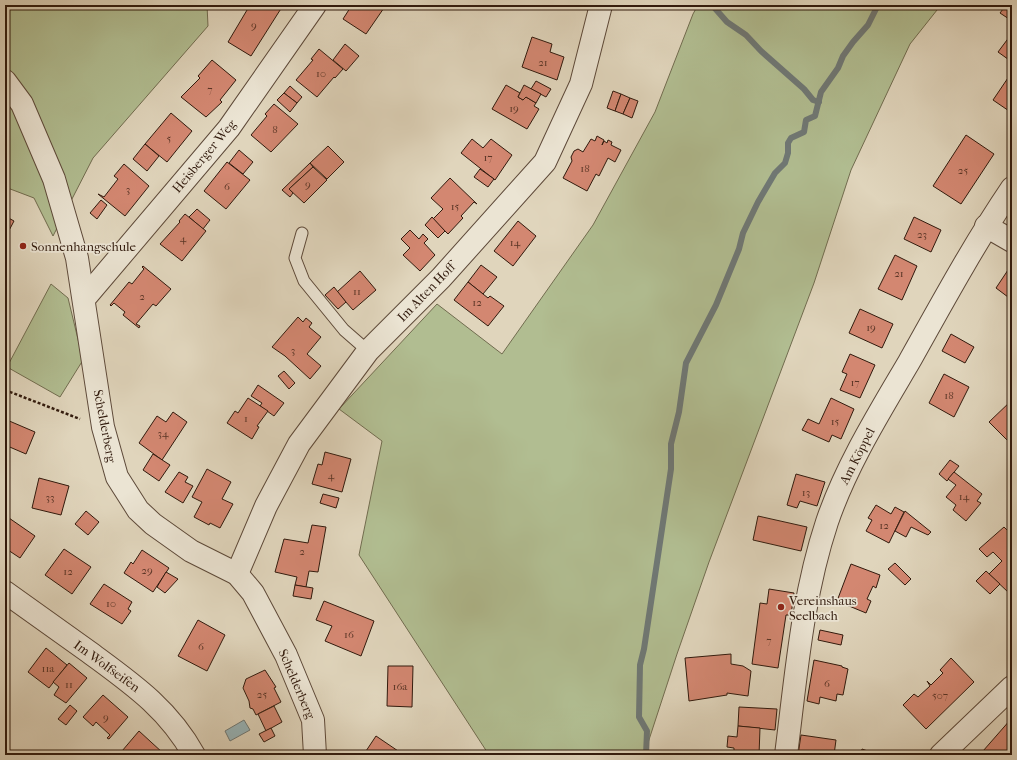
<svg xmlns="http://www.w3.org/2000/svg" width="1017" height="760" viewBox="0 0 1017 760" font-family="'IM FELL French Canon',serif">
<style>
.green{fill:#b1bd91;stroke:#716c4f}
.water{fill:#98b6bb;stroke:#6f7875}
.lines{fill:none;stroke-linecap:round;stroke-linejoin:round}
.stream{stroke:#6f7875;stroke-width:6}
.building{fill:#d38771;stroke:#311a0d}
.service-casing{stroke:#5d4939;stroke-width:13}
.minor-casing{stroke:#5d4939;stroke-width:24}
.path{stroke:#311a0d;stroke-width:2.5;stroke-dasharray:3 2;stroke-linecap:butt}
.service{stroke:#ebe4d3;stroke-width:11}
.minor{stroke:#ebe4d3;stroke-width:22}
.poi-dot{fill:#8f2418;stroke:#ebe4d3;stroke-width:1.5}
.labels{text-anchor:middle;dominant-baseline:central;stroke-width:3.5;stroke-linejoin:round;paint-order:stroke}
.number-label{font-size:11px;fill:#5a3526}
.street-label{font-size:13px;fill:#311a0d;stroke:#ebe4d3}
.poi-label{font-size:13px;fill:#311a0d;stroke:#ebe4d3;text-anchor:start}
</style>
<rect width="100%" height="100%" fill="#e0d5bc"/>
<filter id="stains"><feTurbulence type="fractalNoise" baseFrequency=".005" numOctaves="4"/><feColorMatrix values="0 0 0 0 .2 0 0 0 0 .09 0 0 0 0 .02 0 0 0 .5 -.17"/></filter>
<radialGradient id="worn" r=".72"><stop offset=".6" stop-color="#630" stop-opacity="0"/><stop offset="1" stop-color="#630" stop-opacity=".3"/></radialGradient>
<g class="green">
<path d="M 5,5 L 207,5 L 208,26 L 93,158 L 53,236 L 34,198 L 5,187 Z"/>
<path d="M 698,5 L 941,5 L 910,44 L 851,170 L 814,283 L 709,562 L 677,654 L 644,755 L 489,755 L 359,555 L 382,441 L 339,409 L 437,304 L 502,354 L 593,225 L 655,112 L 693,14 Z"/>
<path d="M 51,284 L 68,298 L 83,360 L 60,397 L 7,367 Z"/>
</g>
<path class="water" d="M 244,720 L 250,730 L 230,741 L 225,731 Z"/>
<g class="lines">
<g class="stream">
<path d="M 712,5 L 727,22 L 746,35 L 761,51 L 804,89 L 813,100 L 819,102"/>
<path d="M 646,755 L 647,731 L 639,717 L 640,665 L 644,649 L 671,469 L 671,444 L 679,412 L 686,363 L 716,305 L 739,249 L 743,233 L 758,202 L 775,173 L 785,163 L 788,153 L 788,143 L 791,138 L 804,132 L 806,120 L 815,116 L 821,92 L 838,68 L 843,56 L 853,42 L 868,25 L 878,5"/>
</g>
</g>
<g class="building">
<path d="M 250,5 L 275,5 L 282,7 L 251,56 L 228,42 Z"/>
<path d="M 352,5 L 386,5 L 366,34 L 343,19 Z"/>
<path d="M 1006,5 L 1012,5 L 1012,21 L 1000,13 Z"/>
<path d="M 1010,36 L 1012,38 L 1012,62 L 998,52 Z"/>
<path d="M 532,37 L 552,44 L 550,52 L 564,57 L 557,80 L 522,67 Z"/>
<path d="M 345,44 L 359,56 L 346,71 L 333,60 Z"/>
<path d="M 319,49 L 343,69 L 335,78 L 334,77 L 317,97 L 296,80 L 313,60 L 311,59 Z"/>
<path d="M 212,60 L 236,80 L 220,100 L 222,102 L 206,117 L 181,97 L 200,78 L 198,76 Z"/>
<path d="M 1012,72 L 1012,113 L 993,100 Z"/>
<path d="M 536,81 L 551,89 L 546,97 L 531,89 Z"/>
<path d="M 506,85 L 520,93 L 518,97 L 523,100 L 526,97 L 536,103 L 534,106 L 539,109 L 527,129 L 492,109 Z"/>
<path d="M 524,85 L 541,94 L 536,103 L 526,97 L 523,100 L 518,97 Z"/>
<path d="M 290,86 L 302,97 L 297,103 L 284,93 Z"/>
<path d="M 613,91 L 621,94 L 615,111 L 607,108 Z"/>
<path d="M 284,93 L 297,103 L 290,112 L 277,100 Z"/>
<path d="M 621,94 L 630,98 L 623,114 L 615,111 Z"/>
<path d="M 630,98 L 638,101 L 632,118 L 623,114 Z"/>
<path d="M 274,104 L 298,124 L 271,152 L 251,135 L 267,116 L 265,114 Z"/>
<path d="M 171,113 L 192,131 L 167,162 L 145,144 Z"/>
<path d="M 966,135 L 994,154 L 961,204 L 933,186 Z"/>
<path d="M 597,136 L 604,140 L 602,145 L 604,141 L 607,143 L 608,140 L 612,142 L 611,145 L 621,150 L 615,162 L 608,158 L 599,176 L 596,174 L 587,191 L 563,178 L 572,161 L 571,157 L 574,151 L 578,149 L 583,152 L 591,139 L 595,141 Z"/>
<path d="M 472,139 L 483,148 L 491,139 L 512,155 L 495,180 L 461,153 Z"/>
<path d="M 145,144 L 159,156 L 147,171 L 133,159 Z"/>
<path d="M 328,146 L 344,162 L 327,179 L 310,163 Z"/>
<path d="M 239,150 L 253,162 L 243,174 L 229,163 Z"/>
<path d="M 227,162 L 250,180 L 226,209 L 204,191 Z"/>
<path d="M 310,163 L 313,167 L 289,189 L 293,193 L 290,197 L 282,190 Z"/>
<path d="M 124,164 L 149,186 L 125,216 L 98,194 L 104,197 L 118,179 L 114,176 Z"/>
<path d="M 313,167 L 327,180 L 304,203 L 289,189 Z"/>
<path d="M 480,169 L 494,179 L 488,187 L 474,177 Z"/>
<path d="M 450,178 L 477,204 L 474,202 L 461,216 L 463,218 L 448,234 L 433,219 L 443,209 L 431,198 Z"/>
<path d="M 101,200 L 107,205 L 97,219 L 90,213 Z"/>
<path d="M 197,209 L 210,220 L 203,229 L 189,217 Z"/>
<path d="M 185,214 L 206,231 L 182,261 L 160,244 L 180,222 L 179,221 Z"/>
<path d="M 5,216 L 14,221 L 5,238 Z"/>
<path d="M 432,217 L 445,231 L 438,238 L 425,225 Z"/>
<path d="M 914,217 L 941,230 L 931,252 L 904,239 Z"/>
<path d="M 518,221 L 536,236 L 513,266 L 494,251 Z"/>
<path d="M 410,230 L 419,239 L 423,234 L 428,239 L 424,243 L 435,255 L 420,271 L 403,255 L 410,248 L 401,239 Z"/>
<path d="M 895,255 L 917,266 L 902,300 L 878,289 Z"/>
<path d="M 1012,264 L 1012,300 L 996,288 Z"/>
<path d="M 481,265 L 497,277 L 483,294 L 468,282 Z"/>
<path d="M 143,266 L 171,289 L 156,306 L 153,304 L 136,324 L 140,326 L 139,328 L 123,315 L 125,312 L 114,303 L 111,306 L 110,305 L 129,282 L 132,284 L 144,269 L 142,267 Z"/>
<path d="M 360,271 L 376,290 L 353,310 L 337,292 Z"/>
<path d="M 468,282 L 488,298 L 490,296 L 504,306 L 488,326 L 454,300 Z"/>
<path d="M 334,287 L 346,302 L 338,309 L 325,295 Z"/>
<path d="M 860,309 L 893,324 L 882,348 L 849,333 Z"/>
<path d="M 298,317 L 303,322 L 306,318 L 312,323 L 309,327 L 321,337 L 307,354 L 321,366 L 310,379 L 285,356 L 272,347 Z"/>
<path d="M 951,334 L 974,347 L 965,363 L 942,351 Z"/>
<path d="M 850,354 L 875,365 L 860,398 L 840,390 L 847,374 L 842,372 Z"/>
<path d="M 284,371 L 295,383 L 289,389 L 278,376 Z"/>
<path d="M 944,374 L 969,387 L 954,417 L 929,403 Z"/>
<path d="M 258,385 L 284,403 L 274,416 L 260,406 L 262,403 L 251,396 Z"/>
<path d="M 248,398 L 268,411 L 257,426 L 259,427 L 252,439 L 227,423 L 235,411 L 238,413 Z"/>
<path d="M 831,398 L 854,409 L 841,439 L 832,435 L 829,442 L 802,430 L 808,419 L 819,424 Z"/>
<path d="M 1012,400 L 1012,437 L 1008,441 L 989,422 Z"/>
<path d="M 173,412 L 187,422 L 162,460 L 139,443 L 157,416 L 166,422 Z"/>
<path d="M 7,420 L 35,432 L 26,454 L 5,445 Z"/>
<path d="M 325,452 L 351,459 L 342,492 L 312,484 L 318,464 L 322,465 Z"/>
<path d="M 153,454 L 170,465 L 159,481 L 143,470 Z"/>
<path d="M 950,460 L 959,466 L 947,481 L 939,474 Z"/>
<path d="M 207,469 L 231,482 L 222,499 L 233,504 L 220,528 L 210,523 L 209,525 L 194,517 L 202,502 L 192,497 Z"/>
<path d="M 179,472 L 188,477 L 185,482 L 193,486 L 183,503 L 165,492 Z"/>
<path d="M 954,472 L 982,494 L 977,501 L 981,503 L 966,521 L 953,510 L 956,505 L 946,497 L 956,485 L 948,479 Z"/>
<path d="M 796,474 L 825,482 L 817,506 L 800,501 L 797,508 L 787,505 Z"/>
<path d="M 39,478 L 69,486 L 61,515 L 32,508 Z"/>
<path d="M 323,494 L 339,498 L 336,508 L 320,503 Z"/>
<path d="M 876,505 L 891,514 L 895,507 L 904,512 L 889,543 L 866,531 L 872,520 L 868,518 Z"/>
<path d="M 86,511 L 99,522 L 88,535 L 75,524 Z"/>
<path d="M 905,511 L 931,532 L 928,535 L 911,527 L 906,537 L 895,531 Z"/>
<path d="M 758,516 L 807,527 L 801,551 L 753,540 Z"/>
<path d="M 9,518 L 35,536 L 20,558 L 5,548 L 5,523 Z"/>
<path d="M 312,525 L 326,527 L 318,572 L 309,571 L 306,587 L 295,585 L 297,577 L 275,572 L 284,539 L 308,543 Z"/>
<path d="M 1004,527 L 1012,535 L 1012,590 L 1009,593 L 989,574 L 1002,561 L 993,552 L 987,557 L 979,549 Z"/>
<path d="M 64,549 L 91,567 L 72,594 L 45,575 Z"/>
<path d="M 142,550 L 169,568 L 153,592 L 124,573 L 131,562 L 133,564 Z"/>
<path d="M 895,563 L 911,579 L 905,585 L 888,569 Z"/>
<path d="M 851,564 L 880,575 L 876,588 L 873,586 L 867,599 L 871,601 L 866,613 L 837,601 Z"/>
<path d="M 986,571 L 1000,584 L 990,594 L 976,581 Z"/>
<path d="M 166,572 L 178,579 L 165,593 L 157,587 Z"/>
<path d="M 104,584 L 132,602 L 128,609 L 131,611 L 122,624 L 90,604 Z"/>
<path d="M 295,585 L 313,588 L 311,599 L 293,596 Z"/>
<path d="M 769,589 L 794,593 L 791,615 L 786,615 L 778,668 L 752,664 L 760,603 L 767,604 Z"/>
<path d="M 324,601 L 374,621 L 361,656 L 325,641 L 332,626 L 316,620 Z"/>
<path d="M 198,620 L 225,635 L 207,671 L 178,656 Z"/>
<path d="M 820,630 L 843,635 L 841,645 L 818,640 Z"/>
<path d="M 46,648 L 67,665 L 49,688 L 28,672 Z"/>
<path d="M 731,654 L 731,664 L 743,666 L 751,671 L 748,696 L 727,693 L 727,695 L 689,701 L 685,658 Z"/>
<path d="M 951,658 L 974,682 L 926,729 L 903,705 L 914,694 L 918,697 L 930,686 L 927,681 L 931,685 L 943,673 L 940,670 Z"/>
<path d="M 814,660 L 842,666 L 842,667 L 848,669 L 843,695 L 837,694 L 836,701 L 820,697 L 819,704 L 807,701 Z"/>
<path d="M 69,663 L 87,678 L 66,703 L 54,695 L 59,687 L 53,682 Z"/>
<path d="M 388,666 L 413,666 L 412,707 L 387,706 Z"/>
<path d="M 265,670 L 276,687 L 274,688 L 281,702 L 256,715 L 253,709 L 250,708 L 249,701 L 243,688 L 246,679 Z"/>
<path d="M 103,695 L 128,717 L 109,739 L 107,738 L 110,735 L 96,722 L 93,726 L 83,717 Z"/>
<path d="M 70,705 L 77,711 L 66,725 L 58,719 Z"/>
<path d="M 274,706 L 282,722 L 266,731 L 258,714 Z"/>
<path d="M 739,707 L 777,709 L 775,730 L 738,726 Z"/>
<path d="M 1011,719 L 1012,755 L 987,755 L 983,751 Z"/>
<path d="M 738,726 L 760,728 L 759,755 L 734,755 L 734,748 L 727,747 L 728,736 L 737,737 Z"/>
<path d="M 271,728 L 275,736 L 264,742 L 259,734 Z"/>
<path d="M 139,731 L 163,753 L 163,755 L 127,755 L 122,751 Z"/>
<path d="M 801,735 L 836,740 L 834,755 L 798,755 Z"/>
<path d="M 376,736 L 404,755 L 366,755 L 364,754 Z"/>
<path d="M 862,749 L 879,755 L 860,755 Z"/>
<path d="M 265,751 L 267,755 L 258,755 Z"/>
</g>
<g class="lines">
<g class="service-casing">
<path id="service" d="M 302,233 L 295,258 L 304,281 L 344,330 L 368,351"/>
</g>
<g class="minor-casing">
<g id="minor">
<path d="M 5,81 L 22,104 L 54,179 L 77,258 L 103,427 L 117,477 L 138,510 L 153,524 L 191,551 L 237,574 L 253,593 L 286,655 L 313,720 L 315,755"/>
<path d="M 986,226 L 1012,241"/>
<path d="M 84,299 L 229,128 L 315,5"/>
<path d="M 237,574 L 266,506 L 299,444 L 368,351 L 441,278 L 545,162 L 581,84 L 601,5"/>
<path d="M 5,592 C 33,612 61,632 89,652 C 131,683 168,708 194,755"/>
<path d="M 786,755 C 796,677 802,597 827,522 C 846,466 879,413 909,362 C 942,303 974,244 1012,188"/>
<path d="M 941,755 L 1012,687"/>
</g>
</g>
<path class="path" d="M 5,390 L 80,419"/>
<use href="#service" class="service"/>
<use href="#minor" class="minor"/>
</g>
<g class="poi-dot">
<circle cx="23" cy="246" r="4"/>
<circle cx="781" cy="607" r="4"/>
</g>
<g class="labels">
<g class="number-label">
<text x="254" y="25">9</text>
<text x="543" y="62">21</text>
<text x="321" y="73">10</text>
<text x="210" y="89">7</text>
<text x="514" y="108">19</text>
<text x="275" y="129">8</text>
<text x="169" y="138">5</text>
<text x="488" y="157">17</text>
<text x="585" y="168">18</text>
<text x="963" y="170">25</text>
<text x="308" y="184">9</text>
<text x="227" y="186">6</text>
<text x="128" y="189">3</text>
<text x="455" y="206">15</text>
<text x="922" y="234">23</text>
<text x="183" y="238">4</text>
<text x="515" y="242">14</text>
<text x="899" y="273">21</text>
<text x="357" y="291">11</text>
<text x="142" y="296">2</text>
<text x="477" y="302">12</text>
<text x="871" y="327">19</text>
<text x="293" y="350">3</text>
<text x="855" y="382">17</text>
<text x="949" y="395">18</text>
<text x="246" y="418">1</text>
<text x="835" y="421">15</text>
<text x="163" y="433">34</text>
<text x="331" y="475">4</text>
<text x="806" y="492">13</text>
<text x="964" y="496">14</text>
<text x="50" y="497">33</text>
<text x="884" y="525">12</text>
<text x="302" y="551">2</text>
<text x="147" y="570">29</text>
<text x="68" y="571">12</text>
<text x="111" y="603">10</text>
<text x="349" y="634">16</text>
<text x="769" y="640">7</text>
<text x="201" y="646">6</text>
<text x="48" y="668">11a</text>
<text x="827" y="683">6</text>
<text x="69" y="684">11</text>
<text x="400" y="686">16a</text>
<text x="262" y="694">25</text>
<text x="940" y="695">507</text>
<text x="106" y="717">9</text>
</g>
<g class="street-label">
<text transform="translate(204 156) rotate(-50)">Heisberger Weg</text>
<text transform="translate(426 292) rotate(-46)">Im Alten Hoff</text>
<text transform="translate(105 426) rotate(79)">Schelderberg</text>
<text transform="translate(857 456) rotate(-63)">Am Köppel</text>
<text transform="translate(107 666) rotate(36)">Im Wolfseifen</text>
<text transform="translate(297 684) rotate(67)">Schelderberg</text>
</g>
<g class="poi-label">
<text x="31" y="246">Sonnenhangschule</text>
<text x="789" y="600">Vereinshaus<tspan x="789" dy="15">Seelbach</tspan></text>
</g>
</g>
<rect width="1017" height="760" fill="none" stroke="#e0d5bc" stroke-width="20"/>
<rect x="6" y="6" width="1005" height="748" fill="none" stroke="#311a0d" stroke-width="2"/>
<rect x="10" y="10" width="997" height="740" fill="none" stroke="#311a0d"/>
<rect width="100%" height="100%" filter="url(#stains)"/>
<rect width="100%" height="100%" fill="url(#worn)"/>
</svg>
